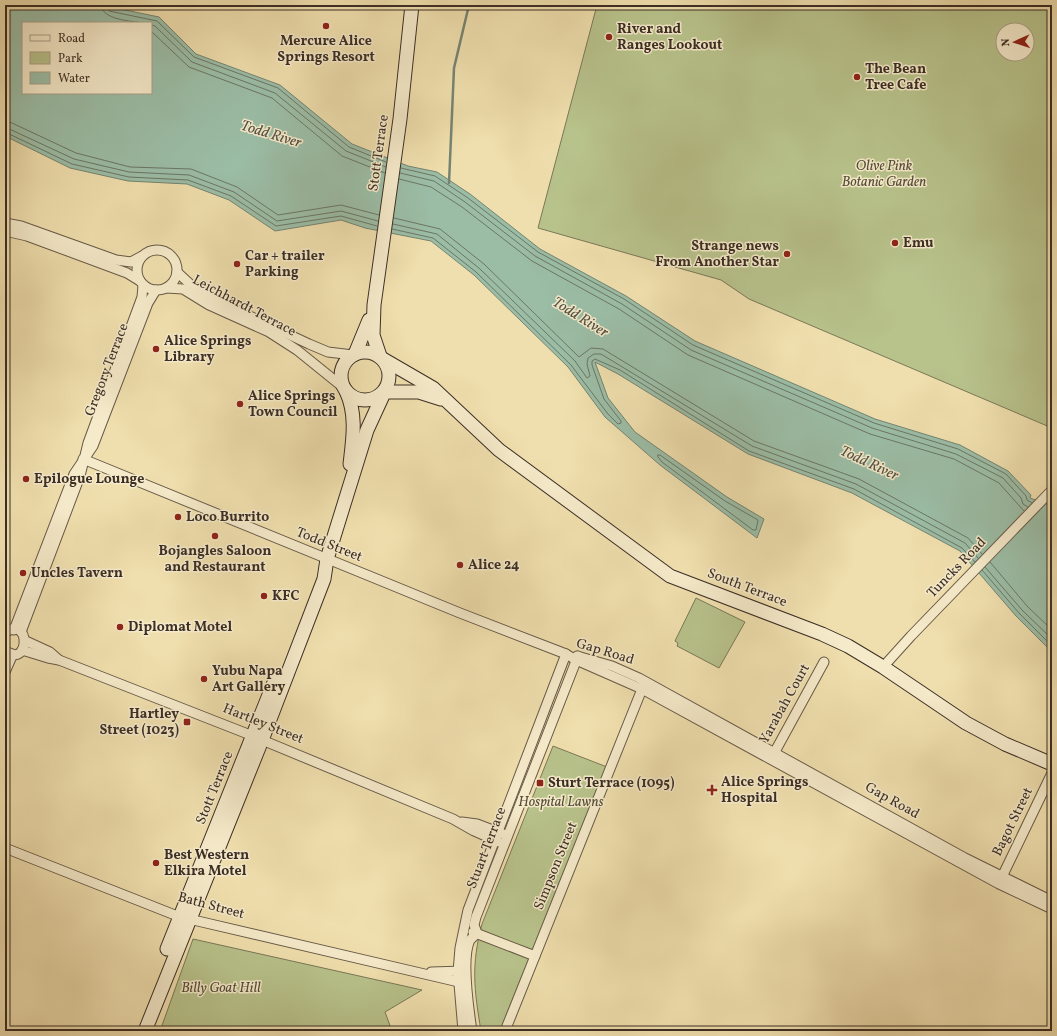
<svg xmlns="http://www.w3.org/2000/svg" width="1057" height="1036" viewBox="0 0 1057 1036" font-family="Vollkorn,serif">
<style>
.green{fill:#b8c28b;stroke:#7a7858;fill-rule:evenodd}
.water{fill:#9bbda6;stroke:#758472;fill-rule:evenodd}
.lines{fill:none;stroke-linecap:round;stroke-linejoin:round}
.shore{stroke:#6b7666;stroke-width:1}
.stream{stroke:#758472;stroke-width:2.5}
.street-casing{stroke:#685a47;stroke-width:11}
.secondary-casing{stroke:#3b2e25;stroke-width:15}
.street{stroke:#f5eaca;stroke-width:9}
.secondary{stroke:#f5eaca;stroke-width:13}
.poi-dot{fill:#8f2418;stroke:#f5eaca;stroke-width:1.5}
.labels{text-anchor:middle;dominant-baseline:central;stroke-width:3;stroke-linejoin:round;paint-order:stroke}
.poi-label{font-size:14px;font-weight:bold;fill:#3b2e25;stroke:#f5eaca;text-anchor:start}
.street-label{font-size:14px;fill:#3b2e25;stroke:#f5eaca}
.park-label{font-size:14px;font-style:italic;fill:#544c39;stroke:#f5eaca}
.water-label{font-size:15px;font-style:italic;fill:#535245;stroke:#f5eaca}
</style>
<rect width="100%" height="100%" fill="#f0dfae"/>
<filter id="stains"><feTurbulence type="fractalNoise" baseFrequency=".005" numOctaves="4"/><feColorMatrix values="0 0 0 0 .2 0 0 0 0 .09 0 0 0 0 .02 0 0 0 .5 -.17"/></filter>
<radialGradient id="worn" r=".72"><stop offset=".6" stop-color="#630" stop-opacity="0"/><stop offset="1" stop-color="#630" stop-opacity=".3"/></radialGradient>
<g class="green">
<path d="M 597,5 L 1052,5 L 1052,428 L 749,299 L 721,280 L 538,228 ZM 1003,30 L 1027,30 L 1027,54 L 1003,54 Z"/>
<path d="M 696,598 L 745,622 L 719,668 L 677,646 L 678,643 L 675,641 Z"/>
<path d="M 553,746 L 607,767 L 500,1031 L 481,1031 C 474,989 471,965 482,924 Z"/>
<path d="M 193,939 L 422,990 L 385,1012 L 392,1031 L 160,1031 Z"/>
</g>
<path class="water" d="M 5,5 L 101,5 L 159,17 L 196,54 L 280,85 L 352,144 L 408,166 L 437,172 L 470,194 L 540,249 L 626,296 L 695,341 L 875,419 L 960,445 L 1008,471 L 1031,495 L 1030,498 L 1052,506 L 1052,652 L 1016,616 L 960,551 L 852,493 L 748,454 L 618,374 L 595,362 L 608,398 L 635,432 L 727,497 L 764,519 L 757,538 L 660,465 L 605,417 L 568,367 L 474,275 L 431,241 L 365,228 L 341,220 L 275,231 L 229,200 L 187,184 L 128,181 L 70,168 L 5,136 ZM 23,23 L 151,23 L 151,93 L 23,93 Z"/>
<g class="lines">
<g class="shore">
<path d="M 101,5 C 102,20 131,21 144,23"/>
<path d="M 106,5 L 109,11 L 157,21 L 194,57 L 278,88 L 349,147 L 386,162"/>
<path d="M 151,25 L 155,26 L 192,62 L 275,93 L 346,151 L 386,167"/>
<path d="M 151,31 L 189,67 L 272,98 L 342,156 L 385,173"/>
<path d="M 5,121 L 12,123 L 76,153 L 130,167 L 191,169 L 237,187 L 278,215 L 341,205 L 379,215"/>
<path d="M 5,127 L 74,159 L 129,172 L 189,175 L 234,192 L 277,221 L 341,211 L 378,221"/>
<path d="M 5,132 L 72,164 L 129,177 L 188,180 L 231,196 L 276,226 L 341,216 L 377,226"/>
<path d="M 401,168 L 435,176 L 468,198 L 538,252 L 624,299 L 693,345 L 874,423 L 958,449 L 1006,474 L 1026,496 L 1027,500 L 1032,503"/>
<path d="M 400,173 L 434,181 L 465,202 L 535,256 L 622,304 L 691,350 L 872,428 L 956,454 L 1003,478 L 1021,498 L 1023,504 L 1028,507"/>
<path d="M 399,179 L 431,187 L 462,207 L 532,261 L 619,309 L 688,355 L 870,434 L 954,459 L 999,483 L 1024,511"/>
<path d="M 394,218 L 440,229 L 484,264 L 579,357 L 591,348 L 603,349 L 754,441 L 859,479 L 968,538 L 982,554"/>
<path d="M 393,224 L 437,234 L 480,269 L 575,361 L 587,378 L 590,376 L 587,364 L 588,358 L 594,354 L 601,354 L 752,446 L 856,484 L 965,543 L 978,558"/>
<path d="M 392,229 L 433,238 L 476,272 L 571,365 L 608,414 L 618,424 L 621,423 L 621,421 L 604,399 L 592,365 L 592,361 L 595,359 L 620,370 L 749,451 L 854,489 L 962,548 L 975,562"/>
<path d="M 658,455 L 660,455 L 725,501 L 758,520 L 756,530 L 753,530 L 662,462 L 658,457 Z"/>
<path d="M 990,562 L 1027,606 L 1052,630"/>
<path d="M 985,567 L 1022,610 L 1052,639"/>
<path d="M 982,570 L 1019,613 L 1052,646"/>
</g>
<path class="stream" d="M 449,183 L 454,68 L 469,5"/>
<g class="street-casing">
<g id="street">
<path d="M 5,223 L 21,226 L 116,260 L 131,262 L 142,256"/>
<path d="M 5,231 L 27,236 L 127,273 L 140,281"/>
<circle cx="157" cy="270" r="20"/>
<path d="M 177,272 L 191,285 L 224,304 L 309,344 L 328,352 L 353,355"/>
<path d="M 166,288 L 183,289 L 209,305 L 269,332 L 297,350 L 344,388"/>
<path d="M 83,459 L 460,613 L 566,654 L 576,660 L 642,689 L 999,884 L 1052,909"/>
<path d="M 14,630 L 74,474 L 93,446 L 148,303 L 156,290"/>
<path d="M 21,632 L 80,476 L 88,443 L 142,297 L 143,285"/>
<path d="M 5,633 C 31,613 30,671 5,650"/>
<path d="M 26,641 L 50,652 L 59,660"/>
<path d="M 22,650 L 48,658 L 59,660 L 253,736"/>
<path d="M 577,656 L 612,666 L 639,678 L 965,858 L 1052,901"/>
<path d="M 883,667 L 911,636 L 1052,490"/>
<path d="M 5,672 L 13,654"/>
<path d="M 262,740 L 453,819 L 474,831 L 499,842"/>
<path d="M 772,757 L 824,662"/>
<path d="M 462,822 L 477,824 L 503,834"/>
<path d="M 5,848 L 180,917"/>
<path d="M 1000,881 L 1052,773"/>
<path d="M 189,919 L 463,983"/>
<path d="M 473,932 L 535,956"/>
<path d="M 431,972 L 464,971"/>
<path d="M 463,1031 L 458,972 L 460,948 L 468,910 L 566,654"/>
<path d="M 472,1031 C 469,1011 461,958 470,940 C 472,938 475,935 477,933 L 474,925 L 476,917 L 578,656"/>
<path d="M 507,1031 L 507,1026 L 642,689"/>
</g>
</g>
<g class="secondary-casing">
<g id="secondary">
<circle cx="365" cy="376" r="24"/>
<path d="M 355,354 L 369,320"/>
<path d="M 380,356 L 373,335 L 374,305 L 400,119 L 412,5"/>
<path d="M 383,359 L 433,388 L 499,450 L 670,576 L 822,634 L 848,646 L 883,667 L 966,723 L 1005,744 L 1052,764"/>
<path d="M 346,391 C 357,414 353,439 350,464"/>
<path d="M 385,392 L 419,392 L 441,399"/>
<path d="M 167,949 L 275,680"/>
<path d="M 145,1031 L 262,740 L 324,579 L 327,559 L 367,430 L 384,393"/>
</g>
</g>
<use href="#street" class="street"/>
<use href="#secondary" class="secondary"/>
</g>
<g class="poi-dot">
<circle cx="326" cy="26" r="4"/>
<circle cx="609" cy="37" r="4"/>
<circle cx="857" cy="77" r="4"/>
<circle cx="895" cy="243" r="4"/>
<circle cx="787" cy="254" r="4"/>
<circle cx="237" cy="264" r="4"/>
<circle cx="156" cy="349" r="4"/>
<circle cx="240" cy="404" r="4"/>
<circle cx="26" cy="479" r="4"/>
<circle cx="178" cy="517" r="4"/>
<circle cx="215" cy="536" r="4"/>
<circle cx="460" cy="565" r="4"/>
<circle cx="23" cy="573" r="4"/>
<circle cx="264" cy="596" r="4"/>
<circle cx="120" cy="627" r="4"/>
<circle cx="204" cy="679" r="4"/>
<rect x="183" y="718" width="8" height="8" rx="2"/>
<rect x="536" y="779" width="8" height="8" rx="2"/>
<path d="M710 784h4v4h4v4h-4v4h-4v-4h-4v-4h4z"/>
<circle cx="156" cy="863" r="4"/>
</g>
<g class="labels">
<g class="poi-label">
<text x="617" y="29">River and<tspan x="617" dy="16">Ranges Lookout</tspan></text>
<text x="326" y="41" text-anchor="middle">Mercure Alice<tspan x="326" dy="16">Springs Resort</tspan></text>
<text x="865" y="69">The Bean<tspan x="865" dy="16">Tree Cafe</tspan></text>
<text x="903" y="243">Emu</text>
<text x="779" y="246" text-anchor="end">Strange news<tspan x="779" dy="16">From Another Star</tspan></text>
<text x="245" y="256">Car + trailer<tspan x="245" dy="16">Parking</tspan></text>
<text x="164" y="341">Alice Springs<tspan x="164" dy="16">Library</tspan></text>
<text x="248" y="396">Alice Springs<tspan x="248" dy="16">Town Council</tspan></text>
<text x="34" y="479">Epilogue Lounge</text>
<text x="186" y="517">Loco Burrito</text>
<text x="215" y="551" text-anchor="middle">Bojangles Saloon<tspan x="215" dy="16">and Restaurant</tspan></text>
<text x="468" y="565">Alice 24</text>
<text x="31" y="573">Uncles Tavern</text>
<text x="272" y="596">KFC</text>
<text x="128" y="627">Diplomat Motel</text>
<text x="212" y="671">Yubu Napa<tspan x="212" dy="16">Art Gallery</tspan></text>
<text x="179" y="714" text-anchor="end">Hartley<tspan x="179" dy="16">Street (1023)</tspan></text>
<text x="721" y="782">Alice Springs<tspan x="721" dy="16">Hospital</tspan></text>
<text x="548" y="783">Sturt Terrace (1095)</text>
<text x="164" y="855">Best Western<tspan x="164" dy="16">Elkira Motel</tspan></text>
</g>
<g class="street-label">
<text transform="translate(379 153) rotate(-82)">Stott Terrace</text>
<text transform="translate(244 306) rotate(28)">Leichhardt Terrace</text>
<text transform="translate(107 370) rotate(-69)">Gregory Terrace</text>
<text transform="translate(329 545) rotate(22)">Todd Street</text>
<text transform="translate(957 568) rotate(-46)">Tuncks Road</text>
<text transform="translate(747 588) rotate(21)">South Terrace</text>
<text transform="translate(605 652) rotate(17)">Gap Road</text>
<text transform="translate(785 704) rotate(-61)">Yarabah Court</text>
<text transform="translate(263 724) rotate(22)">Hartley Street</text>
<text transform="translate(215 788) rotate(-68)">Stott Terrace</text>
<text transform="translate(892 801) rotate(29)">Gap Road</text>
<text transform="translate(1013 822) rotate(-64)">Bagot Street</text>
<text transform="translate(487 848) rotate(-69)">Stuart Terrace</text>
<text transform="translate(556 866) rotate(-68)">Simpson Street</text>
<text transform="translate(211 906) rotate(15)">Bath Street</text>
</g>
<g class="park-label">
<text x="884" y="166">Olive Pink<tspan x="884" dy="16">Botanic Garden</tspan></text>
<text x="561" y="802">Hospital Lawns</text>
<text x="221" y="988">Billy Goat Hill</text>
</g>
<g class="water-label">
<text transform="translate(271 135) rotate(17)">Todd River</text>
<text transform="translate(580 318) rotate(32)">Todd River</text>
<text transform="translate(869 464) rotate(25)">Todd River</text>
</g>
</g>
<rect width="1057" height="1036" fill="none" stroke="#f0dfae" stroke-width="20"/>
<rect x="6" y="6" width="1045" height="1024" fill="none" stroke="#3b2e25" stroke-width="2"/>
<rect x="10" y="10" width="1037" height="1016" fill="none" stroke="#3b2e25"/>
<rect x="22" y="22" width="130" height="72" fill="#f5eaca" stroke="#ab9f88"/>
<rect x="30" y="35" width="20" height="6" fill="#f5eaca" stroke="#ab9f88"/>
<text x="58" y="42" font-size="12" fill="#3b2e25">Road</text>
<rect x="30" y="52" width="20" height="12" fill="#b8c28b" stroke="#ab9f88"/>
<text x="58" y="62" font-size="12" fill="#3b2e25">Park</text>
<rect x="30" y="72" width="20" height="12" fill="#9bbda6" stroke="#ab9f88"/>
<text x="58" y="82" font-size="12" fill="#3b2e25">Water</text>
<g transform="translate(1015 42) rotate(267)"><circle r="19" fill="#f5eaca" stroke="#ab9f88"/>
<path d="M0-3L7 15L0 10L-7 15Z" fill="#8f2418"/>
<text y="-6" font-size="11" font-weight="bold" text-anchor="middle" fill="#3b2e25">N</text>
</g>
<rect width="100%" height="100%" filter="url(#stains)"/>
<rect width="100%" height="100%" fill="url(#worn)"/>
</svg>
